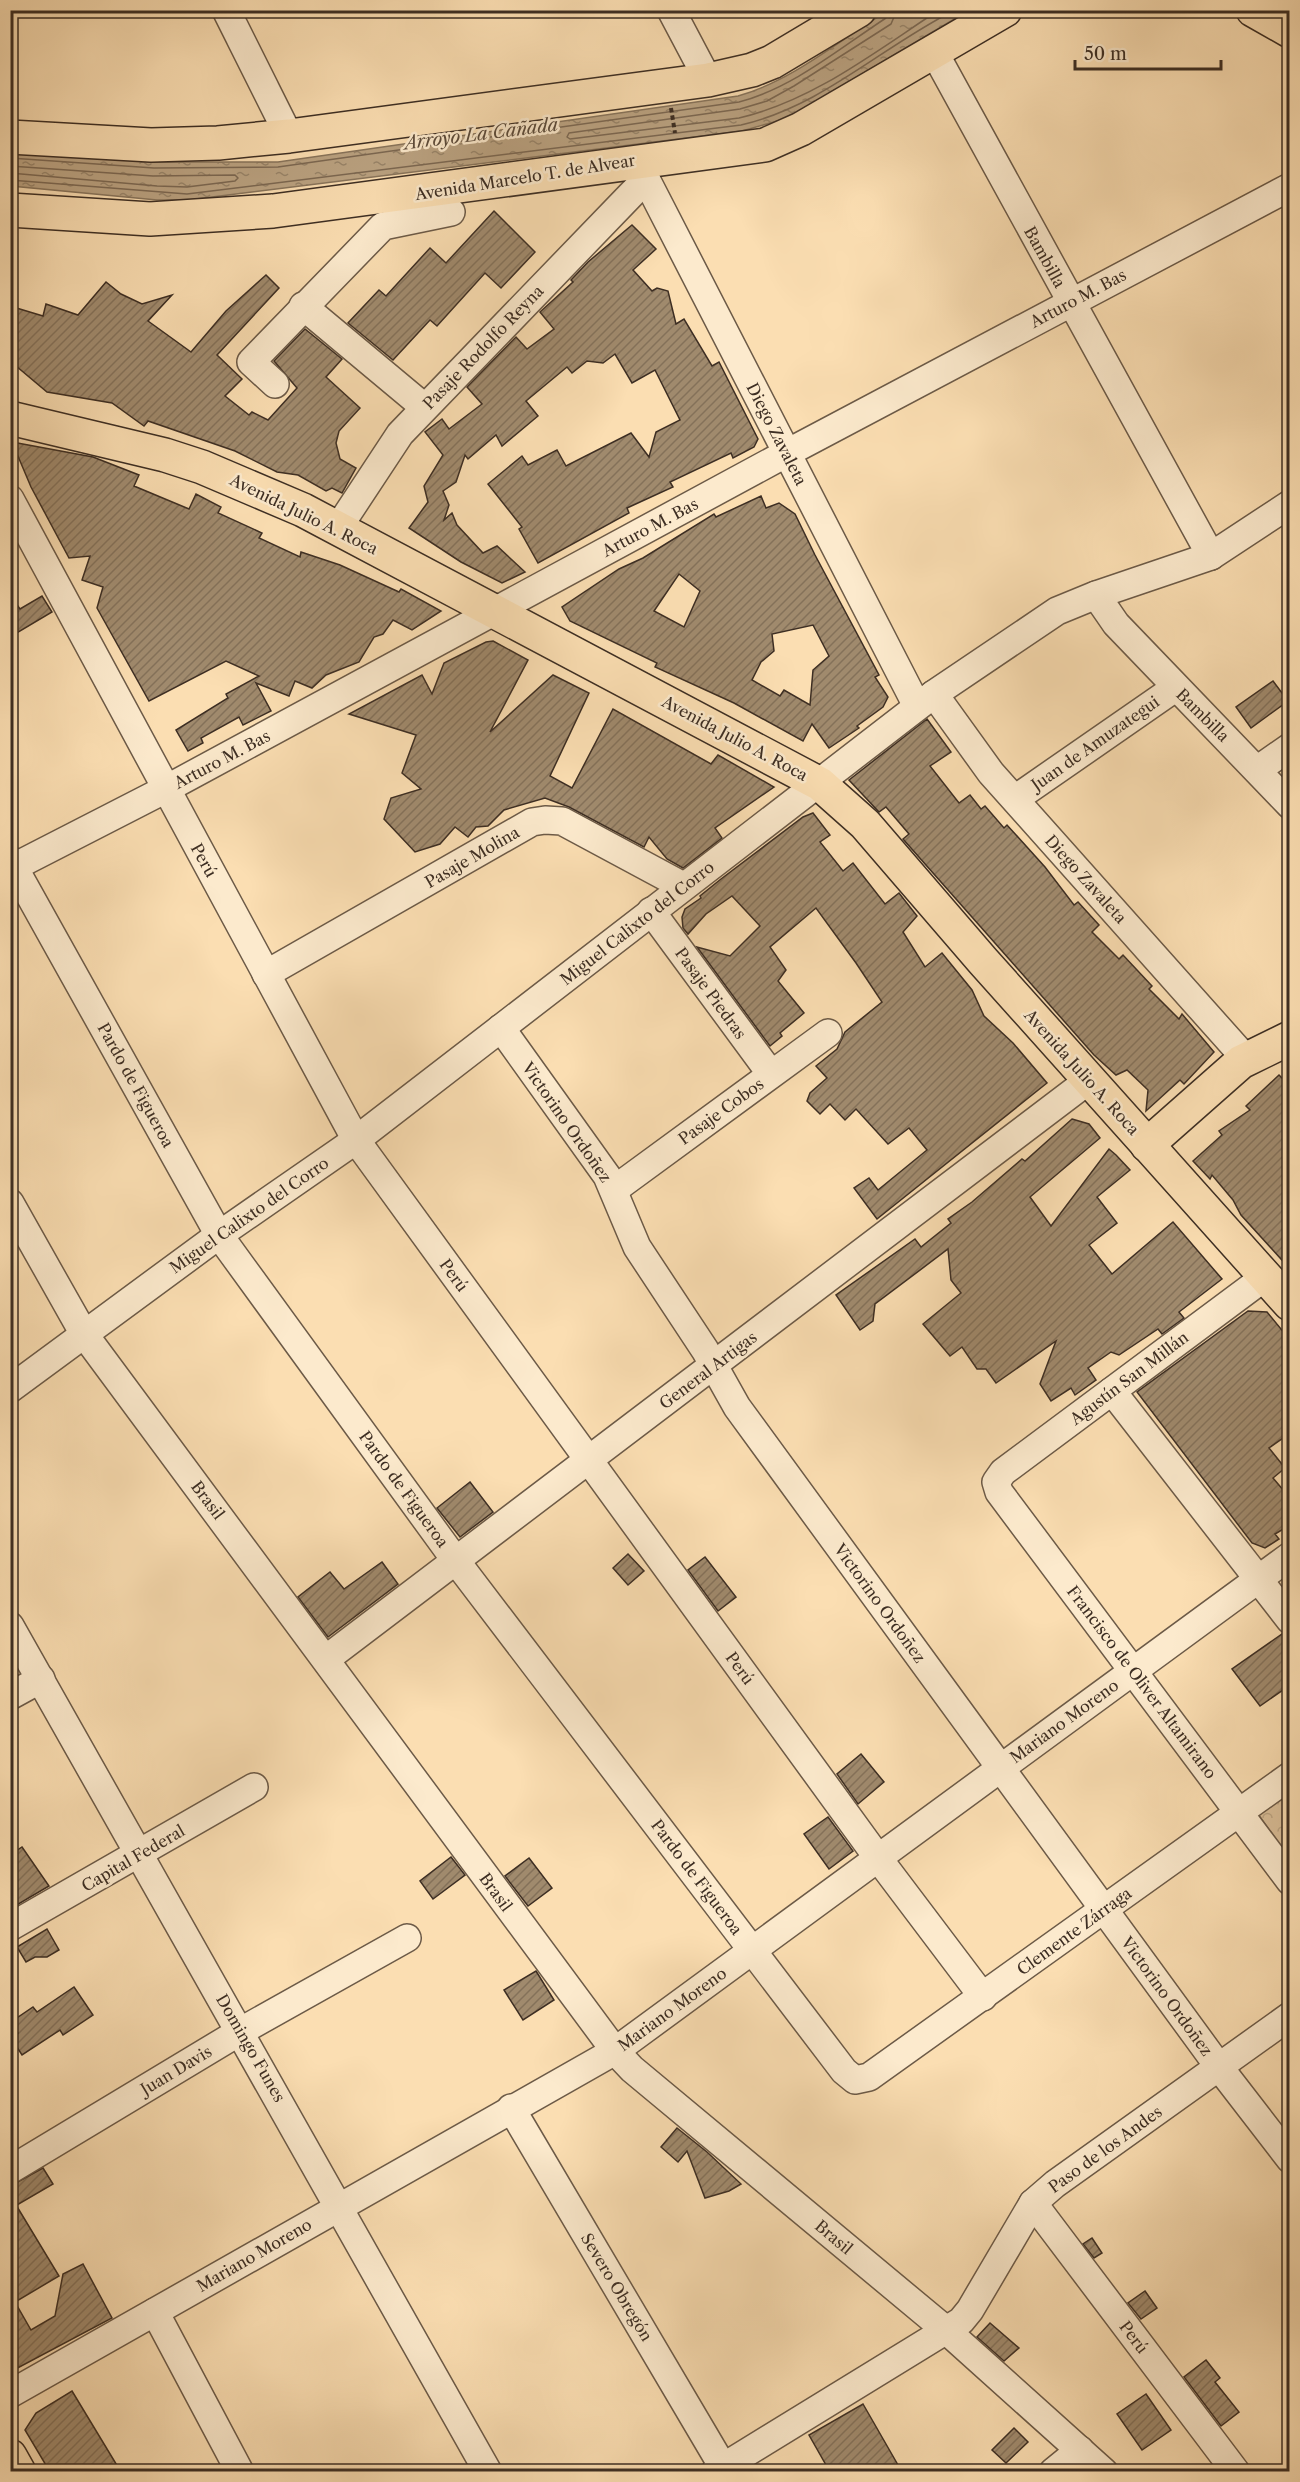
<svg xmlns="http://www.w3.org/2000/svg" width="1300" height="2482" viewBox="0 0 1300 2482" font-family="'Libre Caslon Text',serif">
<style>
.park{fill:url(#park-crowns);stroke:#8c775e;stroke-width:1.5}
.water{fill:url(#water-ripples);stroke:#88745b;stroke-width:1.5}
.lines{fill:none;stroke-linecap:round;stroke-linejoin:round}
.shore{stroke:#7c6852;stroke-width:1.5}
.building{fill:url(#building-hatch);stroke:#3d2e23;stroke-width:1.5;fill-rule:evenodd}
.minor-casing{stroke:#6c5a47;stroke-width:30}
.major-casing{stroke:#3d2e23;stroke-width:36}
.path{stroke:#3d2e23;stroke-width:4;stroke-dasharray:4.5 3;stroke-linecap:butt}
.minor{stroke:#fceacd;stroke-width:27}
.major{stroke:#fbdeb2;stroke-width:33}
.labels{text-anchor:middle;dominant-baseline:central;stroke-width:5;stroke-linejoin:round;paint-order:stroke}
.street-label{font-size:16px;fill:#3d2e23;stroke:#fceacd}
.water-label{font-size:18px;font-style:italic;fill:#5c4b3a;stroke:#fceacd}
</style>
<defs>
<pattern id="park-crowns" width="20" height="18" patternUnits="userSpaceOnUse" patternTransform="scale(1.5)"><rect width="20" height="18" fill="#dbc09a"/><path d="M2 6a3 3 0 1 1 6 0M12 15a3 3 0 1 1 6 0" fill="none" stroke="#bda584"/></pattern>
<pattern id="water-ripples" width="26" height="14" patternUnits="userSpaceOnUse" patternTransform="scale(1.5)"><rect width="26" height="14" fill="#baa281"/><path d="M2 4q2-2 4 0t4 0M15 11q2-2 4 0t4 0" fill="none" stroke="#988469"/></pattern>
<pattern id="building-hatch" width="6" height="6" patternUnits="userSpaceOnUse" patternTransform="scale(1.5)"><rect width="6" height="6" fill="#a08a6d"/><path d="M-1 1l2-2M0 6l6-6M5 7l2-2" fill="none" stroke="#847159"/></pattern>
</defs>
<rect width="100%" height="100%" fill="#fbdeb2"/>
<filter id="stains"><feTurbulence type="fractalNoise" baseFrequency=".00333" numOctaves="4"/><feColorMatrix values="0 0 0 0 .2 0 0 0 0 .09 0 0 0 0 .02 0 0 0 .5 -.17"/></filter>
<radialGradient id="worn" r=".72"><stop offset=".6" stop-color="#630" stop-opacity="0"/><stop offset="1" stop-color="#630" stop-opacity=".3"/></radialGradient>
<path class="park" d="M 1289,1791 L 1289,1857 L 1258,1814 Z"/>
<path class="water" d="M 887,11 L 968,11 L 788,118 L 742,131 L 188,200 L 157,200 L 11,186 L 10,152 L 154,162 L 278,162 L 738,96 C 792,81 840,40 887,11 Z"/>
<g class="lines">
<g class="shore">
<path d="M 897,10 L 891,24 L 794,86 L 767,101 L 740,109 L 569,133 L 567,137 L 570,139 L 739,118 C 813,101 876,51 939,10"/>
<path d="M 10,158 L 154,168 L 278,167 L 739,102 C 793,88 840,48 886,18 L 889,10"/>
<path d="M 10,166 L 153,176 L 235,175 L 238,178 L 235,181 L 187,187 L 157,186 L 10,173"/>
<path d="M 10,180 L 187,194 L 741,125 C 823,106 881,47 955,10"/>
</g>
</g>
<g class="building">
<path d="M 494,211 L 535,252 L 501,288 L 485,273 L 437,326 L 430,320 L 393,360 L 348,323 L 379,290 L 386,296 L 430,248 L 446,263 Z"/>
<path d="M 632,225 L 656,249 L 633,270 L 652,291 L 657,288 L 668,291 L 676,324 L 684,319 L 712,366 L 719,362 L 758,439 L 754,447 L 733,458 L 731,453 L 670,482 L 673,487 L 627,508 L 629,513 L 538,563 L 519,529 L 522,527 L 488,484 L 522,456 L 528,465 L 557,450 L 566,466 L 631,433 L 649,457 L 656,432 L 680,420 L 655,370 L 632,383 L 615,354 L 603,363 L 587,361 L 572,373 L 567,367 L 526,401 L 538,416 L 502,446 L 496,435 L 468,459 L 465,455 L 456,482 L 443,491 L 449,505 L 444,520 L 452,513 L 457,525 L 483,553 L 497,546 L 525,572 L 502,583 L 461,562 L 409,528 L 428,502 L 424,486 L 443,455 L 425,432 L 442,419 L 449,429 L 482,404 L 467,387 L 516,337 L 527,349 L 554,329 L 540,312 L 573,282 L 571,280 L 588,262 Z"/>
<path d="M 266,275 L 279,288 L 217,355 L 242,379 L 225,396 L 249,415 L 252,412 L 268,420 L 297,388 L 274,361 L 305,329 L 342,359 L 326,377 L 360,408 L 339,431 L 336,443 L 340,459 L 356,468 L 342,493 L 332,488 L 326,491 L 298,475 L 277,472 L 235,451 L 148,421 L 144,426 L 112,403 L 47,392 L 16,366 L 10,366 L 10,306 L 43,316 L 46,304 L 78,315 L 106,282 L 121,294 L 142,304 L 172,295 L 148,321 L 191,352 L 226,311 Z"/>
<path d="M 12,442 L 93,457 L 139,475 L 134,486 L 189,509 L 196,494 L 221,507 L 218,513 L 262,533 L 259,538 L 300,557 L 301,552 L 340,565 L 399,592 L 401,589 L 441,611 L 412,630 L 393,620 L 383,634 L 374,637 L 359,662 L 326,675 L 312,688 L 295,681 L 289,696 L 256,683 L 271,711 L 243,725 L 239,717 L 201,738 L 203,743 L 188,751 L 176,730 L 228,698 L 226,694 L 259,676 L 226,661 L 149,701 L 97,608 L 103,587 L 82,580 L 90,556 L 69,558 L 31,487 Z"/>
<path d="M 761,496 L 766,508 L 779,503 L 795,514 L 815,555 L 879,675 L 875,677 L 888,697 L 883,707 L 857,726 L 859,728 L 829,748 L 812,724 L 803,741 L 734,703 L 655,667 L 657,663 L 570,621 L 562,607 L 619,569 L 643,558 L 714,514 L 716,517 ZM 679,574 L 700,591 L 684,627 L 654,611 ZM 813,625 L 829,656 L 813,670 L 810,705 L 784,690 L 780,696 L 752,680 L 761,662 L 774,651 L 772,634 Z"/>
<path d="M 10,595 L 20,609 L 42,596 L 52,612 L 10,637 Z"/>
<path d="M 493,641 L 528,660 L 490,732 L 553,675 L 589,693 L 550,776 L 572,788 L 613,709 L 711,764 L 718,755 L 774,787 L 715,828 L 722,838 L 683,868 L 667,859 L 649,837 L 644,847 L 569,807 L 545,798 L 504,810 L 488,826 L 476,827 L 468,837 L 455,827 L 440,844 L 415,852 L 384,819 L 391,798 L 421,789 L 402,773 L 416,735 L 349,714 L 422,675 L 432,694 L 444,663 L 486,642 Z"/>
<path d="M 1273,681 L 1288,701 L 1251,728 L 1236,707 Z"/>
<path d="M 927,719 L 951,752 L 930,766 L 959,803 L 970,795 L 981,809 L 985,806 L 1004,828 L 1007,825 L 1045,867 L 1074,905 L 1078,902 L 1099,925 L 1092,932 L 1119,959 L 1123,955 L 1152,986 L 1149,989 L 1179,1019 L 1182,1014 L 1214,1052 L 1184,1084 L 1180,1080 L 1146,1111 L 1148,1090 L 1127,1070 L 1116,1075 L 1094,1055 L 903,839 L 909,834 L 886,807 L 879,812 L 849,780 Z"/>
<path d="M 813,813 L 830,835 L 820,842 L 843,871 L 853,863 L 885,904 L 899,893 L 917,916 L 903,932 L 925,967 L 942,953 L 972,990 L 984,1016 L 1013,1043 L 1047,1083 L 877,1219 L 854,1188 L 869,1178 L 878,1190 L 927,1150 L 909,1128 L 888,1144 L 856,1109 L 845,1120 L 830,1104 L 820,1114 L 807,1101 L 810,1093 L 827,1078 L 816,1066 L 837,1049 L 845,1032 L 882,1002 L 856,963 L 816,908 L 770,947 L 786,970 L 778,981 L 804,1013 L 780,1033 L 782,1036 L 770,1046 L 697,947 L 730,956 L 760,926 L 732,896 L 706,914 L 688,934 L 683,928 L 682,917 L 685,909 L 701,898 L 700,896 L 721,879 L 803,817 Z"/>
<path d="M 1279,1075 L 1290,1086 L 1290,1269 L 1241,1215 L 1233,1200 L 1212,1175 L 1210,1179 L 1193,1161 L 1222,1135 L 1219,1131 L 1250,1110 L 1246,1106 Z"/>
<path d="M 1072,1119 L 1089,1124 L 1100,1138 L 1030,1197 L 1051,1226 L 1109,1149 L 1116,1155 L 1130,1170 L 1097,1197 L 1117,1223 L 1089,1245 L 1112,1274 L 1173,1222 L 1222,1279 L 1179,1312 L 1184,1318 L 1162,1334 L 1158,1329 L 1119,1355 L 1111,1352 L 1088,1368 L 1096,1380 L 1075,1395 L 1071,1388 L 1051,1401 L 1040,1384 L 1056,1341 L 996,1383 L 986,1369 L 977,1369 L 962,1347 L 950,1356 L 923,1324 L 961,1293 L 951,1280 L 948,1249 L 875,1304 L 873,1321 L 860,1330 L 836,1295 L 915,1239 L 921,1247 L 951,1223 L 948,1219 L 972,1202 L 1022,1159 L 1025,1161 Z"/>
<path d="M 1248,1311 L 1267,1312 L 1290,1340 L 1290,1433 L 1269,1448 L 1285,1468 L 1273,1478 L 1290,1498 L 1290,1525 L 1275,1534 L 1279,1539 L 1265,1548 L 1252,1543 L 1137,1392 Z"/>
<path d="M 470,1482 L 493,1512 L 460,1537 L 437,1508 Z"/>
<path d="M 628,1554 L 644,1571 L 628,1585 L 613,1568 Z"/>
<path d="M 705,1557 L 736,1597 L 718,1611 L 688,1570 Z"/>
<path d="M 382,1562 L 398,1584 L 328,1637 L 298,1597 L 330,1572 L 344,1589 Z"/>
<path d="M 1282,1634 L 1290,1644 L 1290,1685 L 1260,1706 L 1232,1669 Z"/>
<path d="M 861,1754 L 884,1782 L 858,1804 L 837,1774 Z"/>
<path d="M 828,1817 L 853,1851 L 829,1869 L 804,1834 Z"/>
<path d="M 22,1847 L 49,1886 L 10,1909 L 10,1855 Z"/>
<path d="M 451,1857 L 465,1875 L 433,1899 L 420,1881 Z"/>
<path d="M 529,1858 L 552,1888 L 528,1906 L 505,1876 Z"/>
<path d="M 47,1929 L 59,1950 L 47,1957 L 35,1957 L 26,1962 L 17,1947 Z"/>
<path d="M 536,1971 L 554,2000 L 523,2020 L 504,1990 Z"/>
<path d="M 74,1987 L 93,2015 L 63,2035 L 60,2030 L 22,2055 L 11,2038 L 18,2033 L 11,2022 L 33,2007 L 37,2012 Z"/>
<path d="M 677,2128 L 707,2152 L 741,2184 L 729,2191 L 705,2198 L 687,2151 L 678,2162 L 661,2147 Z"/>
<path d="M 43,2168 L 53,2184 L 17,2205 L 10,2194 L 10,2186 Z"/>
<path d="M 10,2195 L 59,2276 L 15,2302 L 31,2330 L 55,2316 L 63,2274 L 83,2264 L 112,2318 L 10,2372 Z"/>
<path d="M 1092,2238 L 1102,2253 L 1094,2258 L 1083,2244 Z"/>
<path d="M 1145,2291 L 1157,2308 L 1141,2319 L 1128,2303 Z"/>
<path d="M 990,2323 L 1019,2348 L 1004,2361 L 977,2337 Z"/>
<path d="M 1206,2360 L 1220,2378 L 1215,2382 L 1239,2412 L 1221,2426 L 1184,2377 Z"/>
<path d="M 72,2391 L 121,2472 L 50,2472 L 25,2430 L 36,2413 Z"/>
<path d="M 1146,2394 L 1171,2430 L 1142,2450 L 1117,2414 Z"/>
<path d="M 863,2404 L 902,2472 L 830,2472 L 809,2435 Z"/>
<path d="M 1014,2428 L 1028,2442 L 1006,2463 L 992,2450 Z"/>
</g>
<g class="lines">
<g class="minor-casing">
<g id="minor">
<path d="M 226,10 L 289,136"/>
<path d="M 671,10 L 708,80"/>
<path d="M 933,50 L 1211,556"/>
<path d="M 641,160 L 646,179 L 917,706"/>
<path d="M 303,306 L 424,407"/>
<path d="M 275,384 L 251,362 L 383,226 L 451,212"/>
<path d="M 10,499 L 356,1140 L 878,1858 L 983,1997"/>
<path d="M 338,528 L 400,434 L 646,179"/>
<path d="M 1096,595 L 1116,624 L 1290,805"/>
<path d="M 934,694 L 991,773 L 1246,1059"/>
<path d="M 1257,770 L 1290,747"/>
<path d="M 1015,799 L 1175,688"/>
<path d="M 10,860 L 219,1235 L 456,1561 L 844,2071 L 855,2080 L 869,2077 L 1290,1776"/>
<path d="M 10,869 L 166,789 L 787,453 L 1290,187"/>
<path d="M 651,911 L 771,1074"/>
<path d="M 266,974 L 532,822 L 545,820 L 562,821 L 683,886"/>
<path d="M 501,1028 L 607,1176 L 637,1247 L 705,1350 L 737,1407 L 1219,2067 L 1290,2159"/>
<path d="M 615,1189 L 828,1033"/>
<path d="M 10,1203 L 84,1334 L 615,2051 L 632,2069 L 947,2331 L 1104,2472"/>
<path d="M 1265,1277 L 1003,1472 L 996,1482 L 999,1492 L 1290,1881"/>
<path d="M 10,1389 L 219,1235 L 356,1140 L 934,694 L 1057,611 L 1096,595 L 1211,556 L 1290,504"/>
<path d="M 1112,1391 L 1290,1620"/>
<path d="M 10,1626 L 488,2472"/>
<path d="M 326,1659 L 1089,1080"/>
<path d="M 10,1696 L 41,1679"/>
<path d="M 10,1927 L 254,1787"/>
<path d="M 511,2108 L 723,2467"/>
<path d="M 10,2170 L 241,2031 L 407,1938"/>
<path d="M 1033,2203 L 1236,2472"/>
<path d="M 155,2312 L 240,2472"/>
<path d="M 10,2394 L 615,2051 L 1290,1556"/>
<path d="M 715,2472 L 961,2321 L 970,2310 L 1033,2203 L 1055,2184 L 1290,2016"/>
<path d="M 1053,2472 L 1080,2450"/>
</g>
</g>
<g class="major-casing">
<g id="major">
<path d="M 1253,10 L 1290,31"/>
<path d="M 10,137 L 151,145 L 218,143 L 289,136 L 708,80 L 752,70 L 772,62 L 859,10"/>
<path d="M 10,210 L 150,219 L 273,211 L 765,145 L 801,129 L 1005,10"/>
<path d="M 10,418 L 165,455 L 202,467 L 303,510 L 820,784 L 865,824 L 983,961 L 1290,1304"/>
<path d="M 1147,1145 L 1241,1062 L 1290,1038"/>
<path d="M 10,2456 L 19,2472"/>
</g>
</g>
<path class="path" d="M 671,108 L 675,133"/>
<use href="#minor" class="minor"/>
<use href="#major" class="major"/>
</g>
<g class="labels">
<g class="street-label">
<text transform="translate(525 177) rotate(-9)">Avenida Marcelo T. de Alvear</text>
<text transform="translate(1045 257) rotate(61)">Bambilla</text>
<text transform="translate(1078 298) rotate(-28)">Arturo M. Bas</text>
<text transform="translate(483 347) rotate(-46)">Pasaje Rodolfo Reyna</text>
<text transform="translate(777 434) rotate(63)">Diego Zavaleta</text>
<text transform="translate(304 514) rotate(26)">Avenida Julio A. Roca</text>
<text transform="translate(650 527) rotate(-28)">Arturo M. Bas</text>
<text transform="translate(1203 715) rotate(45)">Bambilla</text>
<text transform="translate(735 738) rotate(28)">Avenida Julio A. Roca</text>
<text transform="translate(1095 743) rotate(-35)">Juan de Amuzategui</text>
<text transform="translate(222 759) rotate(-28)">Arturo M. Bas</text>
<text transform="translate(472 857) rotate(-30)">Pasaje Molina</text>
<text transform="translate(204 860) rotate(61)">Perú</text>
<text transform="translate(1086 879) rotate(48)">Diego Zavaleta</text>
<text transform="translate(637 923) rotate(-38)">Miguel Calixto del Corro</text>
<text transform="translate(711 993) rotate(54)">Pasaje Piedras</text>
<text transform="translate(1082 1072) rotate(48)">Avenida Julio A. Roca</text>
<text transform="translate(136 1085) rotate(61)">Pardo de Figueroa</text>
<text transform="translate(721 1111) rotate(-36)">Pasaje Cobos</text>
<text transform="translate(567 1122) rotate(55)">Victorino Ordoñez</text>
<text transform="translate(249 1215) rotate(-35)">Miguel Calixto del Corro</text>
<text transform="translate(454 1275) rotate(54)">Perú</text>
<text transform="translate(708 1370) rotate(-37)">General Artigas</text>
<text transform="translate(1129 1378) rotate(-37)">Agustín San Millán</text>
<text transform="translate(404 1489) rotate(54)">Pardo de Figueroa</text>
<text transform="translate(208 1500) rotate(53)">Brasil</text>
<text transform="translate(880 1603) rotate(54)">Victorino Ordoñez</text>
<text transform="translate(740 1668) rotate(54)">Perú</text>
<text transform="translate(1142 1682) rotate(53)">Francisco de Oliver Altamirano</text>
<text transform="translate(1064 1721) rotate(-36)">Mariano Moreno</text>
<text transform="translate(133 1858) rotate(-30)">Capital Federal</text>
<text transform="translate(697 1877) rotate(53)">Pardo de Figueroa</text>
<text transform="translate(496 1892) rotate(54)">Brasil</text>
<text transform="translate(1074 1931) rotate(-36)">Clemente Zárraga</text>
<text transform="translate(1167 1996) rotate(54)">Victorino Ordoñez</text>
<text transform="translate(672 2009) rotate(-36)">Mariano Moreno</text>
<text transform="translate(251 2048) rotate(60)">Domingo Funes</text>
<text transform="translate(176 2070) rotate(-31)">Juan Davis</text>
<text transform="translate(1105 2149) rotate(-36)">Paso de los Andes</text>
<text transform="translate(834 2237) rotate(40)">Brasil</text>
<text transform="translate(254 2255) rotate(-30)">Mariano Moreno</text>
<text transform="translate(617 2287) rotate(59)">Severo Obregón</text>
<text transform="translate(1134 2337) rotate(53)">Perú</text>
</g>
<g class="water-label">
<text transform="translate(481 134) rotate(-7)">Arroyo La Cañada</text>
</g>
</g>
<rect width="1300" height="2482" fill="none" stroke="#fbdeb2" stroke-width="36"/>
<rect x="12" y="12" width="1276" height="2458" fill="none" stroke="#3d2e23" stroke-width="3"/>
<rect x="18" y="18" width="1264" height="2446" fill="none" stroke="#3d2e23" stroke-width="1.5"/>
<path d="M1075 60v9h146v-9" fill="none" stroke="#3d2e23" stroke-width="3"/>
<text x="1084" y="60" font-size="18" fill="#3d2e23" stroke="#fceacd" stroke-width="4.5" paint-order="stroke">50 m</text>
<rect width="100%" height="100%" filter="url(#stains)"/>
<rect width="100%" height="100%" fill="url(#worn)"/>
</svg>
